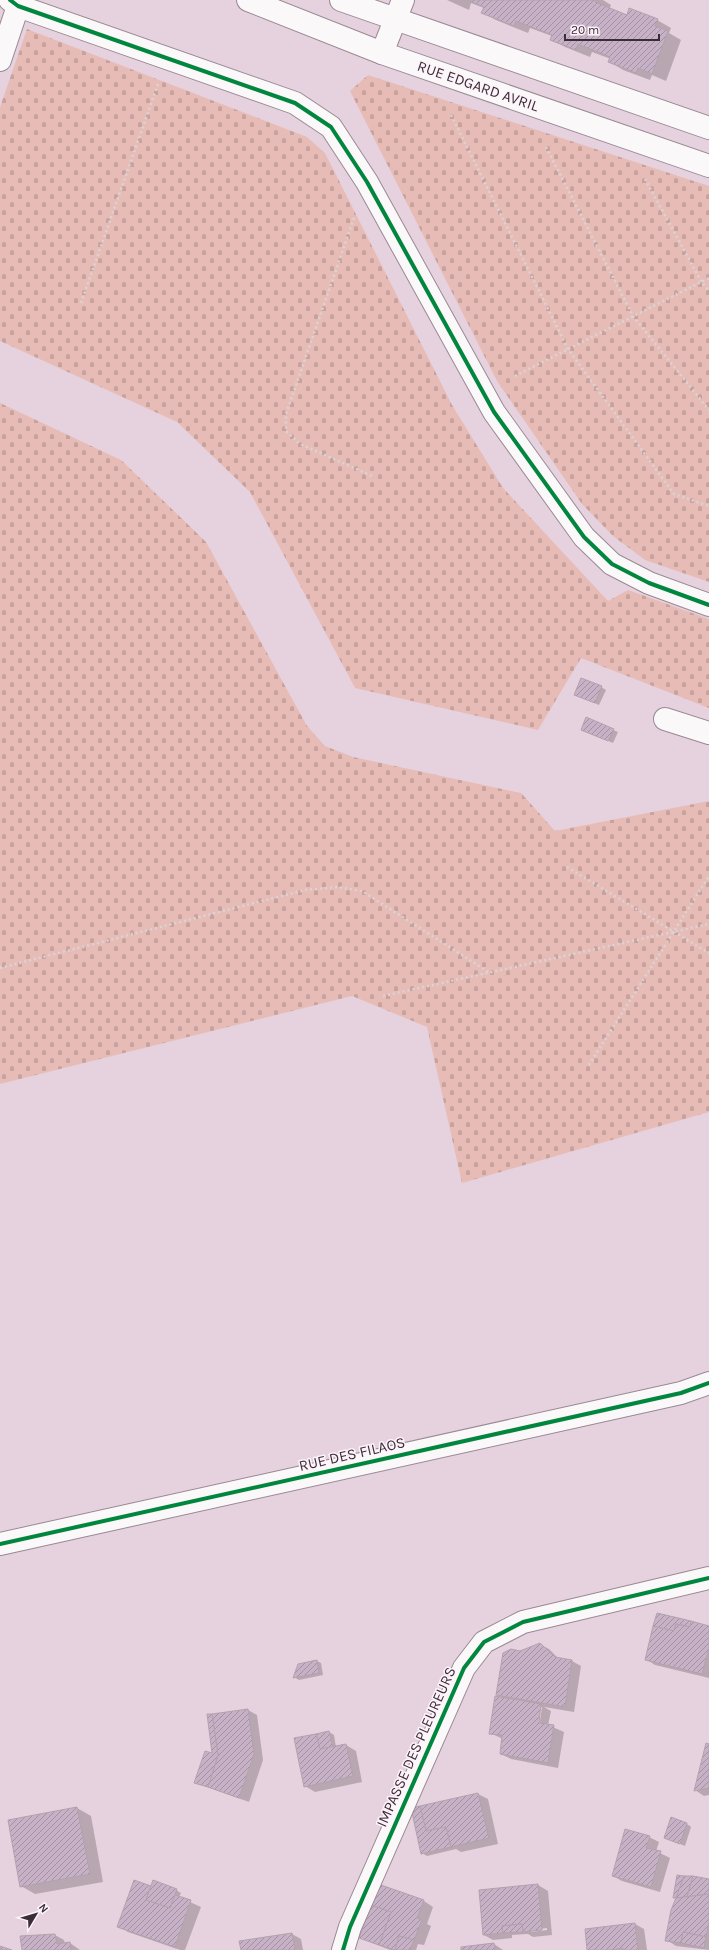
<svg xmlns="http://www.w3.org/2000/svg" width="709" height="1950" viewBox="0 0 709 1950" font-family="Karla,sans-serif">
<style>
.cemetery{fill:url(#cemetery-stones)}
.shadow{fill:#0003;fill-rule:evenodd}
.building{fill:url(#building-hatch);stroke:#b1a2ae}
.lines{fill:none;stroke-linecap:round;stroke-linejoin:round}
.minor-casing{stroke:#988a93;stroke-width:24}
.path{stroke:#d9d4d7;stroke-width:2.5;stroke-dasharray:2 3;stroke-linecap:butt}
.minor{stroke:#fbf8fa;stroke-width:22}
.cycleway-casing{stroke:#fef3fa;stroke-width:6}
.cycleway{stroke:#00873e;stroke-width:4}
.labels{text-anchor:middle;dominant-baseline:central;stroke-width:3;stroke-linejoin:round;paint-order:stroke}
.street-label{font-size:15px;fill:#3b2d36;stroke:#fef3fa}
</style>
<defs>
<pattern id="cemetery-stones" width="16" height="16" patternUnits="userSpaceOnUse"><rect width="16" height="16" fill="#e8bcb6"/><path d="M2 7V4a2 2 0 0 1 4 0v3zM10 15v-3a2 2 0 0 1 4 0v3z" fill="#c8a29d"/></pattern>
<pattern id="building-hatch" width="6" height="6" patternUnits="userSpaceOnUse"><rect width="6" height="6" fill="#c7b1c6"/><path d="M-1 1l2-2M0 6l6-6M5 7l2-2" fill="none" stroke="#a390a2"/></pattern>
</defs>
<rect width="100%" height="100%" fill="#e6d1de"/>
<g class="cemetery">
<path d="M 27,29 L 307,137 L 325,153 L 452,405 L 503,488 L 608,601 L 628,590 L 709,619 L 709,708 L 581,658 L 538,730 L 355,688 L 250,492 L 177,422 L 0,341 L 0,107 Z"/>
<path d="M 368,75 L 709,186 L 709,582 L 645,560 L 613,536 L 582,504 L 497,381 L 350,91 Z"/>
<path d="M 0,403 L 121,460 L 206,542 L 307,726 L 325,746 L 353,757 L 521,793 L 555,831 L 709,801 L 709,1112 L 462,1183 L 427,1027 L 352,996 L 0,1084 Z"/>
</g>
<g class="shadow">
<path d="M 447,0 L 603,0 L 611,5 L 609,9 L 628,17 L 657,20 L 671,28 L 669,33 L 681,40 L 666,81 L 652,75 L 650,80 L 623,70 L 610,62 L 611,59 L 592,52 L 590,57 L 565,47 L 551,39 L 552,36 L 530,28 L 528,33 L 496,20 L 482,12 L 484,8 L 471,3 L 469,10 Z"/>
<path d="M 601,687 L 606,690 L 599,705 L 575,695 Z"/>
<path d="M 613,730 L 618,732 L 613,743 L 587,732 Z"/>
<path d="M 709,1627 L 709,1678 L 655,1665 L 646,1659 Z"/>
<path d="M 539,1644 L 549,1649 L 559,1659 L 572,1661 L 581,1666 L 574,1712 L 544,1707 L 551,1711 L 548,1725 L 564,1732 L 558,1768 L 511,1759 L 501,1754 L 503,1739 L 490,1733 L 504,1698 L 497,1695 L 521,1652 ZM 540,1707 L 542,1707 L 539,1728 L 537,1727 Z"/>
<path d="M 317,1661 L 321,1663 L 323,1675 L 299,1680 L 294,1677 Z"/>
<path d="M 248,1710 L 257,1715 L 263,1760 L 249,1802 L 196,1783 L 213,1754 Z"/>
<path d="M 329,1732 L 334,1735 L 336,1747 L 346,1745 L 356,1751 L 362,1782 L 315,1792 L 305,1786 Z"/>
<path d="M 709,1745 L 709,1795 L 704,1796 L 695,1790 Z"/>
<path d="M 478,1794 L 488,1799 L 498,1844 L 461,1852 L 456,1849 L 427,1856 L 422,1853 Z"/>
<path d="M 77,1808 L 91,1816 L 103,1882 L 35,1894 L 21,1886 L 9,1821 Z"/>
<path d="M 687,1824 L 691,1827 L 685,1846 L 665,1838 Z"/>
<path d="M 649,1837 L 659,1842 L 656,1851 L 670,1858 L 660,1892 L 622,1881 L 613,1876 Z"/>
<path d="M 709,1881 L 709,1950 L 676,1946 L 667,1940 L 676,1899 L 674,1897 Z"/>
<path d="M 538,1885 L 548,1891 L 552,1935 L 533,1937 L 528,1934 L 512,1935 L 512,1938 L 493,1940 L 484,1935 L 480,1891 ZM 547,1928 L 547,1930 L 531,1932 L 531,1930 Z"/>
<path d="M 176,1890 L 181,1893 L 179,1897 L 201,1907 L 185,1950 L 180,1950 L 128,1932 L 119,1926 Z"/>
<path d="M 424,1901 L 433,1907 L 427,1924 L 431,1926 L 424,1945 L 418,1944 L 416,1950 L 390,1950 L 365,1940 Z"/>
<path d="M 635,1924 L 644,1929 L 647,1950 L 588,1950 Z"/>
<path d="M 292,1934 L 301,1939 L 303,1950 L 242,1950 Z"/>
<path d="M 55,1935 L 64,1940 L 65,1944 L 70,1943 L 80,1950 L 23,1950 Z"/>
<path d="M 494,1944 L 503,1950 L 462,1950 Z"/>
</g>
<g class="building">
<path d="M 467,0 L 596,0 L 595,2 L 627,15 L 629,8 L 658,19 L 655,26 L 668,31 L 652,74 L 638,68 L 636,73 L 608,62 L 610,57 L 578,44 L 576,50 L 550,40 L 552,35 L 516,21 L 514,26 L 481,13 L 484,7 Z"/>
<path d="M 581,678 L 602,686 L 595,703 L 574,695 Z"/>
<path d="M 586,717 L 614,729 L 608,741 L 581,730 Z"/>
<path d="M 657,1613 L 691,1621 L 690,1627 L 676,1624 L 674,1631 L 653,1626 Z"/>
<path d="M 691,1621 L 709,1626 L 709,1648 L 702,1674 L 645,1660 L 653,1626 L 674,1631 L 676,1624 L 690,1627 Z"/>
<path d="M 540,1643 L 555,1657 L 572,1660 L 565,1707 L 496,1695 L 503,1653 L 511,1649 L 520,1651 Z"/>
<path d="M 317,1660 L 319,1673 L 293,1678 L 298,1664 Z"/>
<path d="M 495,1696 L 541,1704 L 539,1723 L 554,1725 L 548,1763 L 500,1754 L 502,1735 L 489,1734 Z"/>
<path d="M 248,1709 L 254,1754 L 239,1798 L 208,1787 L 218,1755 L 212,1714 Z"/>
<path d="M 207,1714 L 212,1714 L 218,1755 L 208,1787 L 194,1783 L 205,1751 L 212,1753 Z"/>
<path d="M 329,1731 L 333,1747 L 320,1749 L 316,1734 Z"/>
<path d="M 316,1734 L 320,1749 L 346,1744 L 353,1776 L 304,1787 L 294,1738 Z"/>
<path d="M 706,1743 L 709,1744 L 709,1788 L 694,1791 Z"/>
<path d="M 478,1793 L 489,1838 L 451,1847 L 446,1827 L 426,1831 L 420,1806 Z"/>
<path d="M 420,1806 L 426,1831 L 446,1827 L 451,1847 L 421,1854 L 411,1808 Z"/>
<path d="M 77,1807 L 90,1874 L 20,1887 L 8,1820 Z"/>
<path d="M 671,1817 L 687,1823 L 680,1844 L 664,1838 Z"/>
<path d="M 625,1829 L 650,1836 L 646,1848 L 661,1851 L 651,1887 L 612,1876 Z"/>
<path d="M 677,1875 L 684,1876 L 676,1898 L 673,1898 Z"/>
<path d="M 684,1876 L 693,1876 L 687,1897 L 676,1898 Z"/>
<path d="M 693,1876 L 709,1879 L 709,1894 L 687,1897 Z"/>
<path d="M 134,1880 L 151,1886 L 146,1900 L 170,1908 L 175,1895 L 191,1900 L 175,1947 L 117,1927 Z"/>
<path d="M 153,1880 L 177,1889 L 170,1908 L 146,1900 Z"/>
<path d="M 538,1884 L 542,1930 L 523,1932 L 522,1924 L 502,1926 L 503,1933 L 483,1935 L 479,1890 Z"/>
<path d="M 381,1885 L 424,1900 L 417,1918 L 422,1920 L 414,1940 L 399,1936 L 395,1950 L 379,1945 L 391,1912 L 371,1905 Z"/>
<path d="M 709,1894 L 709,1922 L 706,1937 L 683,1932 L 681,1943 L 665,1941 L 671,1910 L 676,1898 Z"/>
<path d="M 371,1905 L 391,1912 L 379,1945 L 359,1938 Z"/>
<path d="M 635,1923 L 638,1950 L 623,1950 L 623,1948 L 610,1950 L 587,1950 L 585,1929 Z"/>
<path d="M 522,1924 L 523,1932 L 503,1933 L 502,1926 Z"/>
<path d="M 683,1932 L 706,1937 L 704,1948 L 681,1943 Z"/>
<path d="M 292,1933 L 295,1950 L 241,1950 L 239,1941 Z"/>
<path d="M 55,1934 L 57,1944 L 70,1942 L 71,1950 L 22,1950 L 20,1936 Z"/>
<path d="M 399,1936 L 414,1940 L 410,1950 L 395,1950 Z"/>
<path d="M 494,1943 L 495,1950 L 461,1950 L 461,1947 Z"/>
<path d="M 0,1946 L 12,1950 L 0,1950 Z"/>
</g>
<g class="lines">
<g class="minor-casing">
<g id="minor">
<path d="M 10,0 L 18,6 L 295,103 L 331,127 L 367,182 L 494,412 L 584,537 L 612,564 L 649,583 L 709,605"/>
<path d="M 248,0 L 382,53 L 709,166"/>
<path d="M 341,0 L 709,128"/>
<path d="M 382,53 L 403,0"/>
<path d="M 0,60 L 18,6"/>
<path d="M 665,719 L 709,733"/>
<path d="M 0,1544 L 681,1393 L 709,1383"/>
<path d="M 343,1950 L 350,1927 L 464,1668 L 484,1642 L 523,1622 L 709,1578"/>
</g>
</g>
<g class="path">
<path d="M 451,115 L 568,349 L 674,494 L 709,506"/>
<path d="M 546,147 L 633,316 L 709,410"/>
<path d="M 645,179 L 701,281 L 709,291"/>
<path d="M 354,218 L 286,414 L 286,431 L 300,444 L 372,476"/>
<path d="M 81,303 L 158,84"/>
<path d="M 515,376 L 709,278"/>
<path d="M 567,867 L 709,953"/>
<path d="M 0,968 L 305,890 L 338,887 L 362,891 L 490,973"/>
<path d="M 383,996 L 709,924"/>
<path d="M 589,1065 L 709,876"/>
</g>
<use href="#minor" class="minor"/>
<g class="cycleway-casing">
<g id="cycleway">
<path d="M 10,0 L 18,6 L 295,103 L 331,127 L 367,182 L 494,412 L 584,537 L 612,564 L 649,583 L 709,605"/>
<path d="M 0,1544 L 681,1393 L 709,1383"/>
<path d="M 343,1950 L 350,1927 L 464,1668 L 484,1642 L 523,1622 L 709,1578"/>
</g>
</g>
<use href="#cycleway" class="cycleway"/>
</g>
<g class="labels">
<g class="street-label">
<text transform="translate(478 86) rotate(19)">RUE EDGARD AVRIL</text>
<text transform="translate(352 1454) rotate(-13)">RUE DES FILAOS</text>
<text transform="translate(416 1747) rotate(-66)">IMPASSE DES PLEUREURS</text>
</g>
</g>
<g transform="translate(36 1914) rotate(52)" stroke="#fef3fa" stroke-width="3" paint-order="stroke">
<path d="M0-3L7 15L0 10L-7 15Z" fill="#3b2d36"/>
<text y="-6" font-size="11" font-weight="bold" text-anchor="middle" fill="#3b2d36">N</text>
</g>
<path d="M565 34v6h94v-6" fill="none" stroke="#3b2d36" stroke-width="2"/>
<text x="571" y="34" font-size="12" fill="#3b2d36" stroke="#fef3fa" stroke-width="3" paint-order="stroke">20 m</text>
</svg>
